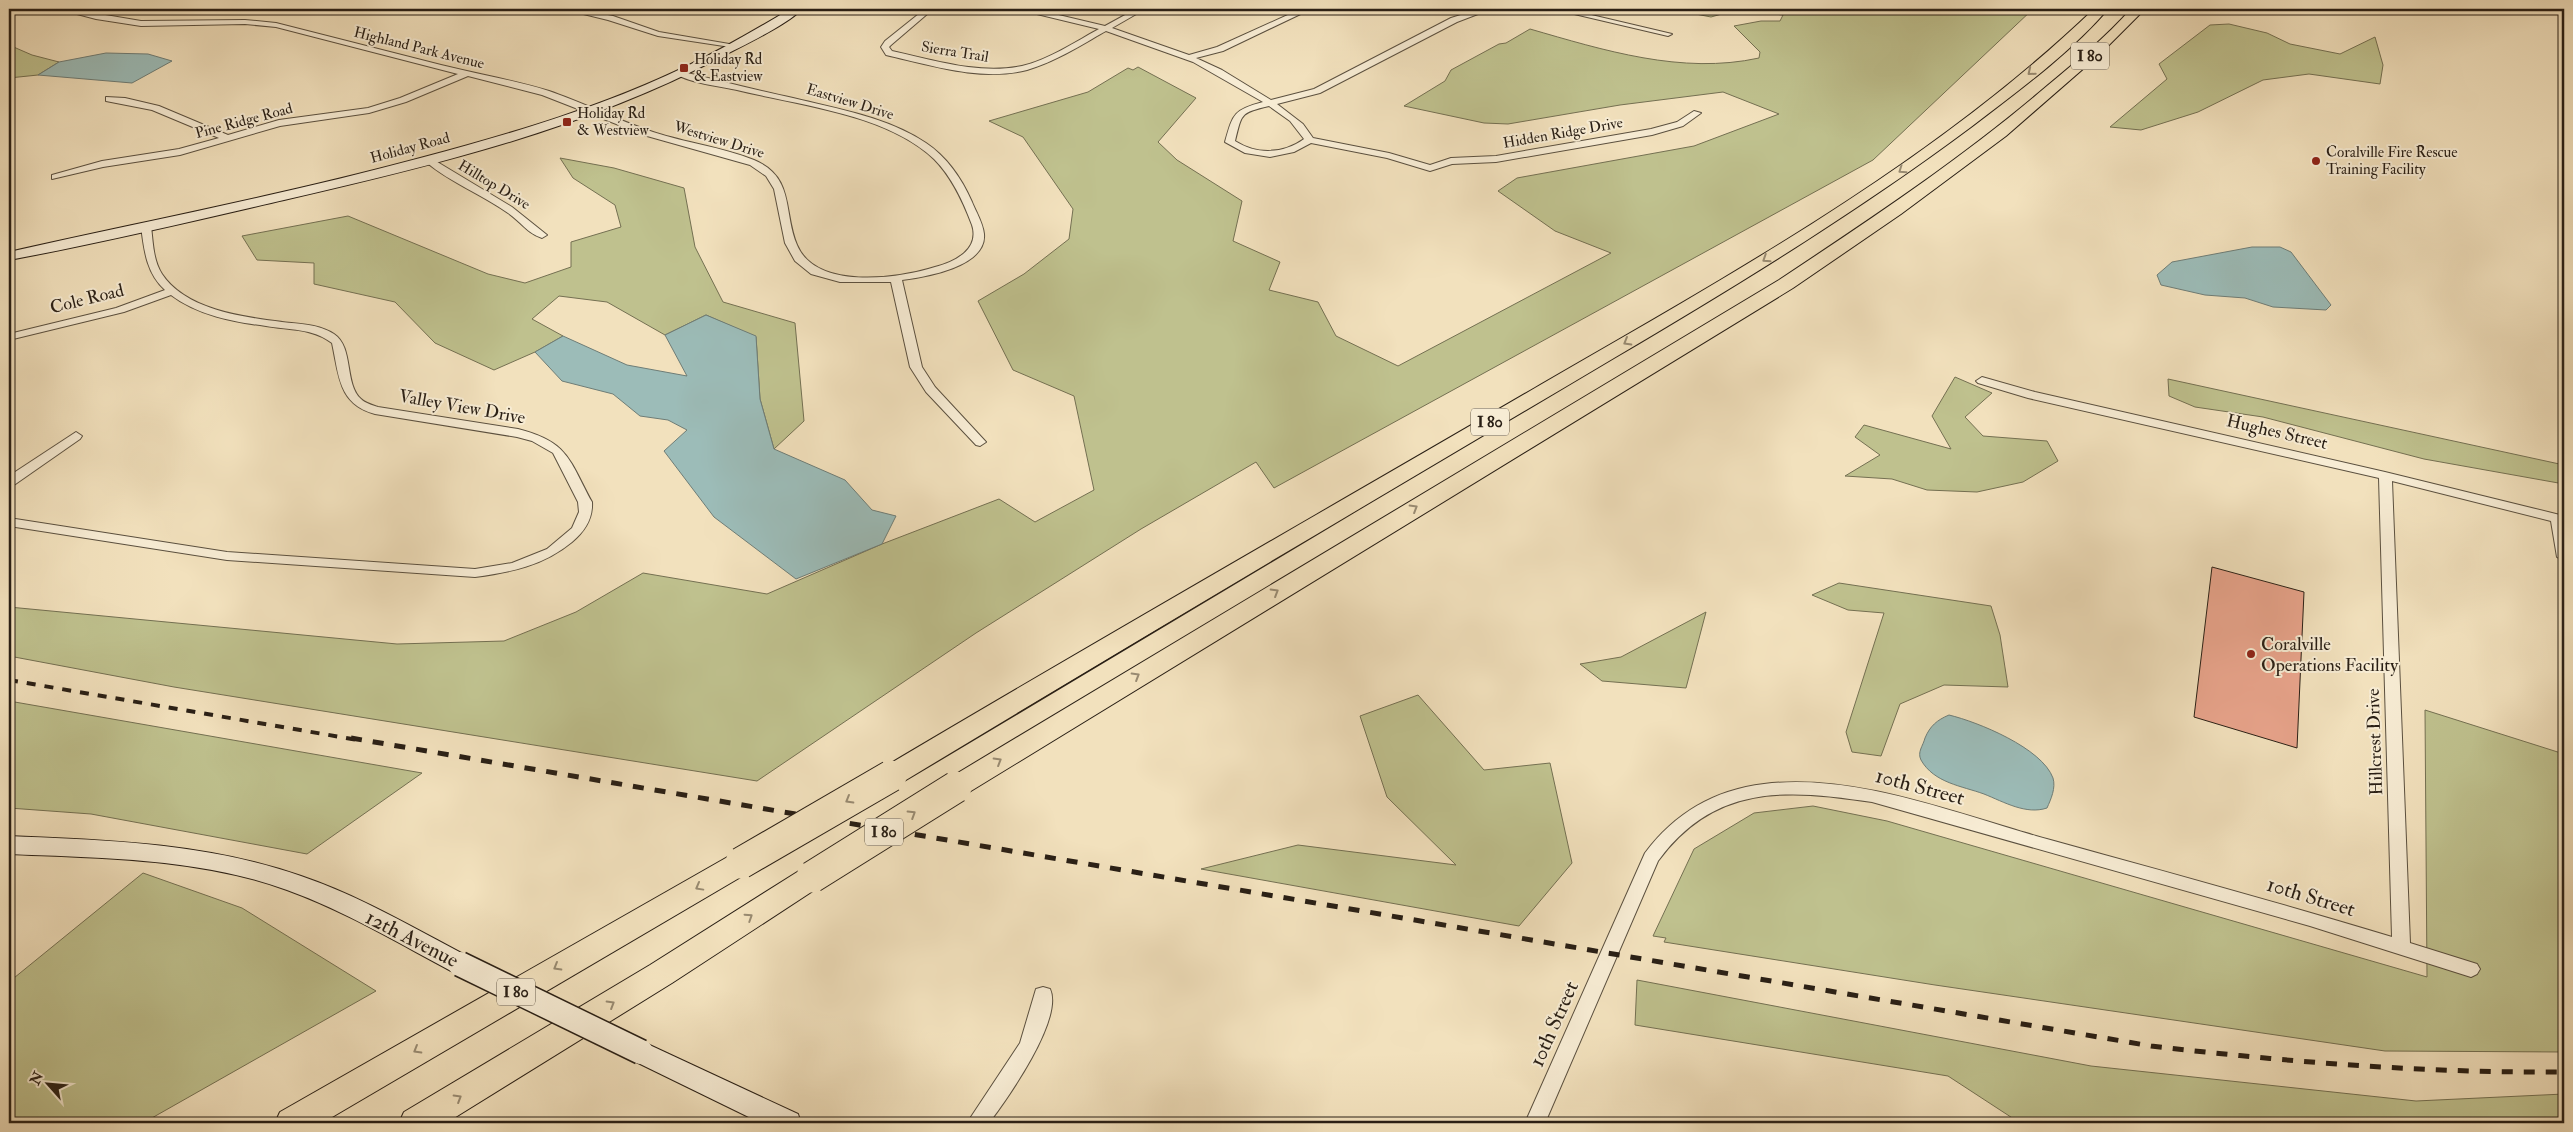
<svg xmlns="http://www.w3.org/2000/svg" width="2573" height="1132" viewBox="0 0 2573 1132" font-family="'IM FELL Double Pica',serif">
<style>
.green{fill:#bfc18e;stroke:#747052}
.water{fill:#9cbcb8;stroke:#6e7d77}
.building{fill:#e9a48c;stroke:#291f15}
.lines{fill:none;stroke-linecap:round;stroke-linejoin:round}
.street-casing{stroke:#5b503f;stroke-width:2}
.secondary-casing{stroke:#291f15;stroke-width:2}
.highway-casing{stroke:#291f15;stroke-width:2}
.street{fill:#f7ecd4;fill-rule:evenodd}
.secondary{fill:#f7ecd4;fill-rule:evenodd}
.highway{fill:#f2e1bd;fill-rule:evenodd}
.rail-far1{stroke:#291f15;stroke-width:4;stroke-dasharray:9 9;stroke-linecap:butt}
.rail{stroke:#291f15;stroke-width:5;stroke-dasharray:11 11;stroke-linecap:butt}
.secondary-bridge-casing{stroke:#291f15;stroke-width:27;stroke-linecap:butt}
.highway-bridge-casing{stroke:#291f15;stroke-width:33;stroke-linecap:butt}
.secondary-bridge{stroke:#f7ecd4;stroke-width:24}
.highway-bridge{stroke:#f2e1bd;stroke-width:31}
.oneway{stroke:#988a71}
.poi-dot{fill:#8f2418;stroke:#f7ecd4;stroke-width:2}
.labels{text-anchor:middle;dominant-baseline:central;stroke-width:4;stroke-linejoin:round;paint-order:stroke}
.far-street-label{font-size:15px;fill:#291f15;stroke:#f7ecd4}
.far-poi-label{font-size:15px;fill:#291f15;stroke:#f7ecd4;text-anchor:start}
.shield{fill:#f7ecd4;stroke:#675c4e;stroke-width:1}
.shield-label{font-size:16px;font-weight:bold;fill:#291f15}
.street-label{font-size:18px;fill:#291f15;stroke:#f7ecd4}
.poi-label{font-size:18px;fill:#291f15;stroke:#f7ecd4;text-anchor:start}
.near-street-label{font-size:21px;fill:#291f15;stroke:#f7ecd4}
</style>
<rect width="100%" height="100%" fill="#f2e1bd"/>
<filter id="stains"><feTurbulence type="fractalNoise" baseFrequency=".004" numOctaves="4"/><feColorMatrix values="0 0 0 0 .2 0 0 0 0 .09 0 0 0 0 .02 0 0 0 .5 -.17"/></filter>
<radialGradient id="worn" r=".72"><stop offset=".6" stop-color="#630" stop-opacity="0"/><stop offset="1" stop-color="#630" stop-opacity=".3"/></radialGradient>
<g class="green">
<path d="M 1670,9 L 2033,9 L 1873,160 L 1274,488 L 1256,462 L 1141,529 L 976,633 L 757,781 L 174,687 L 9,656 L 9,607 L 397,644 L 504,641 L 576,612 L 643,573 L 767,594 L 882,544 L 999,499 L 1035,522 L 1094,490 L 1074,396 L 1013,370 L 978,301 L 1024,274 L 1069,239 L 1073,209 L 1023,137 L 989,121 L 1088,92 L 1128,68 L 1133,70 L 1138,67 L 1196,98 L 1158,142 L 1177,160 L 1242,201 L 1233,241 L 1280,262 L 1269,290 L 1318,302 L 1336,336 L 1398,366 L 1611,253 L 1555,231 L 1498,191 L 1517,178 L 1694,146 L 1779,114 L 1723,92 L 1620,105 L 1508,124 L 1484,123 L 1404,106 L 1445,81 L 1451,70 L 1499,44 L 1506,43 L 1530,29 C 1603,50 1682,75 1759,58 L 1760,52 L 1734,26 L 1761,21 L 1780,21 L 1783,15 L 1736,10 L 1711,17 Z"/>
<path d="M 2229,24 L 2267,33 L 2290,44 L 2340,54 L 2375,37 L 2383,65 L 2380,84 L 2309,74 L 2263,80 L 2198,112 L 2141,130 L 2110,127 L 2167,79 L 2159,64 L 2210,25 Z"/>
<path d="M 9,45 L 32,55 L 59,62 L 38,75 L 9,78 Z"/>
<path d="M 560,158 L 614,168 L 684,188 L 695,247 L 723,302 L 795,323 L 804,421 L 774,449 L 760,399 L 756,337 L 706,315 L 665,335 L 607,302 L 559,296 L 532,319 L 563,336 L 535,352 L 494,370 L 435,343 L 395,302 L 314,284 L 314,263 L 257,260 L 242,236 L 348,216 L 488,274 L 525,283 L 571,267 L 571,242 L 621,227 L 615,205 L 573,178 Z"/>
<path d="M 1955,377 L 1992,393 L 1965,417 L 1983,436 L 2047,441 L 2058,461 L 2023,482 L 1977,492 L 1927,490 L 1892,479 L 1845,476 L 1880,455 L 1855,437 L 1864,425 L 1951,449 L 1932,416 Z"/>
<path d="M 2168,379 L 2564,465 L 2564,484 L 2424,459 L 2263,417 L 2195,407 L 2169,396 Z"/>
<path d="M 1839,583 L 1991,606 L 2000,635 L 2008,687 L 1944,685 L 1900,704 L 1881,756 L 1852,752 L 1846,732 L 1884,613 L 1848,610 L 1812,595 Z"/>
<path d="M 1706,612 L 1686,688 L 1602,681 L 1580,664 L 1621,657 Z"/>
<path d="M 1418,695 L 1484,770 L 1550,763 L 1572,863 L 1519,926 L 1201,869 L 1298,845 L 1456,865 L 1387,797 L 1360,716 Z"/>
<path d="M 9,701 L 422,773 L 307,854 L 91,814 L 9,808 Z"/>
<path d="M 2425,710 L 2564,754 L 2564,1052 L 2385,1051 L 1935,985 L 1664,942 L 1666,938 L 1653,936 L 1694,849 L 1754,813 L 1813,806 L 1887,821 L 2427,977 Z"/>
<path d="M 143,873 L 242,908 L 376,991 L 143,1123 L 9,1123 L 9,982 Z"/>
<path d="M 1637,980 L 2091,1066 L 2416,1101 L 2564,1094 L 2564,1123 L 2020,1123 L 1948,1076 L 1635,1025 Z"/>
</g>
<g class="water">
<path d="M 106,53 L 148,54 L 172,61 L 132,83 L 38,75 L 59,62 Z"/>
<path d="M 2252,247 L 2280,247 L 2291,252 L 2331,305 L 2326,310 L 2273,307 L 2245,298 L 2205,295 L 2161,285 L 2157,275 L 2172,262 Z"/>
<path d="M 706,315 L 756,336 L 760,399 L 774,449 L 845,480 L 872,510 L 896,516 L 882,544 L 796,579 L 714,517 L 664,451 L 687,430 L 668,420 L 640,416 L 613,394 L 562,381 L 535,352 L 563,336 L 627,365 L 687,376 L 665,335 Z"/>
<path d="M 1949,715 C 1978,722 2042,748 2053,778 C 2056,788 2051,799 2047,808 C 2026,815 2004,802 1984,794 C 1962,786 1934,783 1921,760 C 1917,752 1923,746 1925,738 C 1930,726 1937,720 1949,715 Z"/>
</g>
<path class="building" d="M 2212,567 L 2304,592 L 2297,748 L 2194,717 Z"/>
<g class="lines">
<g class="street-casing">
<g id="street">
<path d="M 58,9 L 70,9 L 141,21 L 245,20 L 276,23 C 331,37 386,51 441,65 C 477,74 514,80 549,91 C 584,103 617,120 653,132 C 686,143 722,147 754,160 C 795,177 783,212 797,245 C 816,290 897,279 935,267 C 955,262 980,249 972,225 C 963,201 952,177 934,159 C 887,114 798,105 737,90 C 717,86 692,83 675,74 L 679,71 C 717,80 755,90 793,98 C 838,109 887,117 926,143 C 947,157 962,179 972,202 C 976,212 983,223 984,234 C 987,267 925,277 902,280 L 922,367 L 935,387 L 986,442 L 980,446 L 976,445 L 926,392 L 910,367 L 891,282 L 840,282 L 811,274 L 795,261 L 785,243 L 774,189 L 766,176 L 750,165 L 647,136 L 542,95 L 468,76 L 406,102 L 369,113 L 280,126 L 180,155 L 103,167 L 52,179 L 52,175 L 102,161 L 179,149 L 219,138 L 152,110 L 106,101 L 106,97 L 125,98 L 159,106 L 228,135 L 279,120 L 368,108 L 400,98 L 458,74 L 276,27 L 245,24 L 141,26 L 96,19 Z"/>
<path d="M 563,9 L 577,9 L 613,16 L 659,32 L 741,46 L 737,48 L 658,36 L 608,20 Z"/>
<path d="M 925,9 L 933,9 L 891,45 L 889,47 L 892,51 C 934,60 979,75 1022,66 C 1048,60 1075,42 1099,29 L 1016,9 L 1046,12 L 1105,26 L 1136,9 L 1145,9 L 1112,28 L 1189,55 L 1217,47 L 1301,9 L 1311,9 L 1223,51 L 1196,58 L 1222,70 L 1271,100 L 1314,89 L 1451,18 L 1480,9 L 1491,9 L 1457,22 L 1320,93 L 1277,104 L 1303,124 L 1313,138 L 1389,153 L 1430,165 L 1451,158 L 1496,156 L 1651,129 L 1677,122 L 1694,111 L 1701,113 L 1683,126 L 1652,135 L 1496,162 L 1452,164 L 1430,171 L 1387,158 L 1311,143 L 1294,152 L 1270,157 L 1245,153 L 1225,142 C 1233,114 1233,110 1263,102 L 1193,62 L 1106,31 C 1081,45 1055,62 1027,70 C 982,82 930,65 886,55 L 881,47 L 885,41 ZM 1269,106 L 1290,121 L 1304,139 C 1283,154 1257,155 1235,141 C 1242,113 1240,113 1269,106 Z"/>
<path d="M 1553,9 L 1566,9 L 1672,34 L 1668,36 Z"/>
<path d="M 429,157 L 512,207 L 547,235 L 542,238 C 528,234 520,221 508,213 C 481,194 451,183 426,162 L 424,160 Z"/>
<path d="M 146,223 L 151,226 C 153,242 153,260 162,274 C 186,310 243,317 282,322 C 299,324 319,324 334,334 C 354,347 344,384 361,399 C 365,403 372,405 378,407 L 518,429 C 569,442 569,460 592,502 C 593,519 585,531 572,542 C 543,566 511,572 475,577 L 227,560 L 9,526 L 9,518 L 227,552 L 475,569 L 512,563 L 547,549 L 572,528 L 579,512 L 578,502 L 553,453 L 532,441 L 517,437 L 375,414 C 338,404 339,375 332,343 C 313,328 288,330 266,326 C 234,322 197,315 171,295 L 124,312 L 9,340 L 9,334 L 116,308 L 165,290 C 146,273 144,249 141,226 Z"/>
<path d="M 1982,377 L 2035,392 L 2385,472 L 2564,516 L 2564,561 L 2557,557 L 2551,521 L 2392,481 L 2410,943 L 2477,964 L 2480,969 L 2477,974 L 2471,977 L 2310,926 L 1872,802 C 1786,789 1714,784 1658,861 L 1545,1123 L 1525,1123 L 1645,853 C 1675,813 1714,790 1764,784 C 1852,773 1952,812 2036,836 C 2155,869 2274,901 2392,937 L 2379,478 L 2028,398 L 1978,383 L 1976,381 Z"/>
<path d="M 76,432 L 82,436 L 80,439 L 14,485 L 9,486 L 9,476 Z"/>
<path d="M 1043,987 L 1050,989 C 1064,1019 1007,1099 989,1123 L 967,1123 L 1020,1043 L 1036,989 Z"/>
</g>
</g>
<g class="secondary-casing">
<g id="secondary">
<path d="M 790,9 L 802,9 C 787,25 740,47 719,58 C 584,129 432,166 284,200 C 193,221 101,243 9,260 L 9,252 C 147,221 287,194 424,157 C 514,133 605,106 689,65 C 724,48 757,29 790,9 Z"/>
<path d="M 9,836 C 107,840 207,843 301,876 C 360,896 414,928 469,957 L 472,964 L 469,971 L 460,974 L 451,971 C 398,943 345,911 287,890 C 200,858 101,858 9,854 Z"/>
<path d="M 641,1041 L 798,1114 L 801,1123 L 761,1123 L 632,1060 L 628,1052 L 632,1044 Z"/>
</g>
</g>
<g class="highway-casing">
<g id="highway">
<path d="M 2094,9 L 2108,9 C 2069,54 2018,91 1971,127 C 1857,212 1736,286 1614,358 C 1376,499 1137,640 901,783 L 891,786 L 881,783 L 877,776 L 881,769 C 1098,640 1317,515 1535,388 C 1728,276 1931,165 2094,9 Z"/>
<path d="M 2131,9 L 2145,9 L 2099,55 L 2006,136 L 1901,214 L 1793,288 L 966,794 L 956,797 L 946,794 L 942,787 L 946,780 L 1779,280 C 1871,219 1963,158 2047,86 C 2076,62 2106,37 2131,9 Z"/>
<path d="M 741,852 L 751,855 L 756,863 L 751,871 L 322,1123 L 275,1123 L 280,1112 L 731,855 Z"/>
<path d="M 812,865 L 822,869 L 827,877 L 822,885 L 672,983 L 446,1123 L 399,1123 L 404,1112 L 650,965 L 802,869 Z"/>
</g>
</g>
<use href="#street" class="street"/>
<use href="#secondary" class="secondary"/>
<use href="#highway" class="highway"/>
<path class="rail-far1" d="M 9,680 L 358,740"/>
<path class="rail" d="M 351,738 L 2151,1046 C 2288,1062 2425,1073 2564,1072"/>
<g class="secondary-bridge-casing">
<path id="secondary-bridge" d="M 460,964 L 641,1052"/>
</g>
<g class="highway-bridge-casing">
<g id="highway-bridge">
<path d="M 741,863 L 891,776"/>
<path d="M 812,877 L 956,787"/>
</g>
</g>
<use href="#secondary-bridge" class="secondary-bridge"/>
<use href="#highway-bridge" class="highway-bridge"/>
</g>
<defs><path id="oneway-chevron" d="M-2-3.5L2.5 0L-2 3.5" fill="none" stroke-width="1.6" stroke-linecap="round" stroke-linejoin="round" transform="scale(1.25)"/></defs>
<g class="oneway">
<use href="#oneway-chevron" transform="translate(2031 72) rotate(141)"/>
<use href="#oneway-chevron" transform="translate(1902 170) rotate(145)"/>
<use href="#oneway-chevron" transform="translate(1766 259) rotate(147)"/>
<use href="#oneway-chevron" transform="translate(1627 342) rotate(150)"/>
<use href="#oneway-chevron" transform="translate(1414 508) rotate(-31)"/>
<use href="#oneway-chevron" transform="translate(1275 592) rotate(-31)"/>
<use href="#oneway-chevron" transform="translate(1136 676) rotate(-31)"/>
<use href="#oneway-chevron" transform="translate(998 761) rotate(-31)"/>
<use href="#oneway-chevron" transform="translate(849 800) rotate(150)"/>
<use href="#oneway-chevron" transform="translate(912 814) rotate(-32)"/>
<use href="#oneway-chevron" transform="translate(699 887) rotate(151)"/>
<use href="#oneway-chevron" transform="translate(749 917) rotate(-33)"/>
<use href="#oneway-chevron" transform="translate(557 967) rotate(150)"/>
<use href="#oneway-chevron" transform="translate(611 1004) rotate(-31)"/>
<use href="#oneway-chevron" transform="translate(417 1050) rotate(150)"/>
<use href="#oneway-chevron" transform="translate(458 1098) rotate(-31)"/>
</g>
<g class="poi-dot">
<rect x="679" y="63" width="10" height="10" rx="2.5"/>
<rect x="562" y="117" width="10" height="10" rx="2.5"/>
<circle cx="2316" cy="161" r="5"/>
<circle cx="2251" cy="654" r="5"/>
</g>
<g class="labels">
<g class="far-street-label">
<text transform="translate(419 48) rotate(14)">Highland Park Avenue</text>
<text transform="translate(955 52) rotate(9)">Sierra Trail</text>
<text transform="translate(850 102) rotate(17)">Eastview Drive</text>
<text transform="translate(244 121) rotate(-15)">Pine Ridge Road</text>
<text transform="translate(1563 133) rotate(-10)">Hidden Ridge Drive</text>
<text transform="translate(719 140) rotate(17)">Westview Drive</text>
<text transform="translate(410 148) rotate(-15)">Holiday Road</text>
<text transform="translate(494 185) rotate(31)">Hilltop Drive</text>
</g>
<g class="far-poi-label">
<text x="694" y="59">Holiday Rd<tspan x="694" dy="17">&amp; Eastview</tspan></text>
<text x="577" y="113">Holiday Rd<tspan x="577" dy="17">&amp; Westview</tspan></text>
<text x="2326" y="152">Coralville Fire Rescue<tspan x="2326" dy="17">Training Facility</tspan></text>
</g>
<g class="shield">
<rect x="2071" y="42.5" width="38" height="27" rx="4"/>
<rect x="1471" y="408.5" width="38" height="27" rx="4"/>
<rect x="865" y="818.5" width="38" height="27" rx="4"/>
<rect x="497" y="978.5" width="38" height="27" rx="4"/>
</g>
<g class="shield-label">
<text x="2090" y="56">I 80</text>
<text x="1490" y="422">I 80</text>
<text x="884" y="832">I 80</text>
<text x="516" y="992">I 80</text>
</g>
<g class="street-label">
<text transform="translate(87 299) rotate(-14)">Cole Road</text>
<text transform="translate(462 407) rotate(10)">Valley View Drive</text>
<text transform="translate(2277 432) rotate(13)">Hughes Street</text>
<text transform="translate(2375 742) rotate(-92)">Hillcrest Drive</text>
</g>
<g class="poi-label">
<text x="2261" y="644">Coralville<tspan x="2261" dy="21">Operations Facility</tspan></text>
</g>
<g class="near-street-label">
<text transform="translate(1920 787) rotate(15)">10th Street</text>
<text transform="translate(2311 897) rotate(17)">10th Street</text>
<text transform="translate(412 939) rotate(27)">12th Avenue</text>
<text transform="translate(1554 1024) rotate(-66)">10th Street</text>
</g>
</g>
<rect width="2573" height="1132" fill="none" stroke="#f2e1bd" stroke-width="30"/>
<rect x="10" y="10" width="2553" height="1112" fill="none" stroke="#291f15" stroke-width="2.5"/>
<rect x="15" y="15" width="2543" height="1102" fill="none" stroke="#291f15"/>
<g transform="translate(48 1084) rotate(297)" stroke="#f7ecd4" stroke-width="4" paint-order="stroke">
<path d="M0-4L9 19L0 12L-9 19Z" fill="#291f15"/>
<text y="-8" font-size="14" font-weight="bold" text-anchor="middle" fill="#291f15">N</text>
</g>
<rect width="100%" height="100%" filter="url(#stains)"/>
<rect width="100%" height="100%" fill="url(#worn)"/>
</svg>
